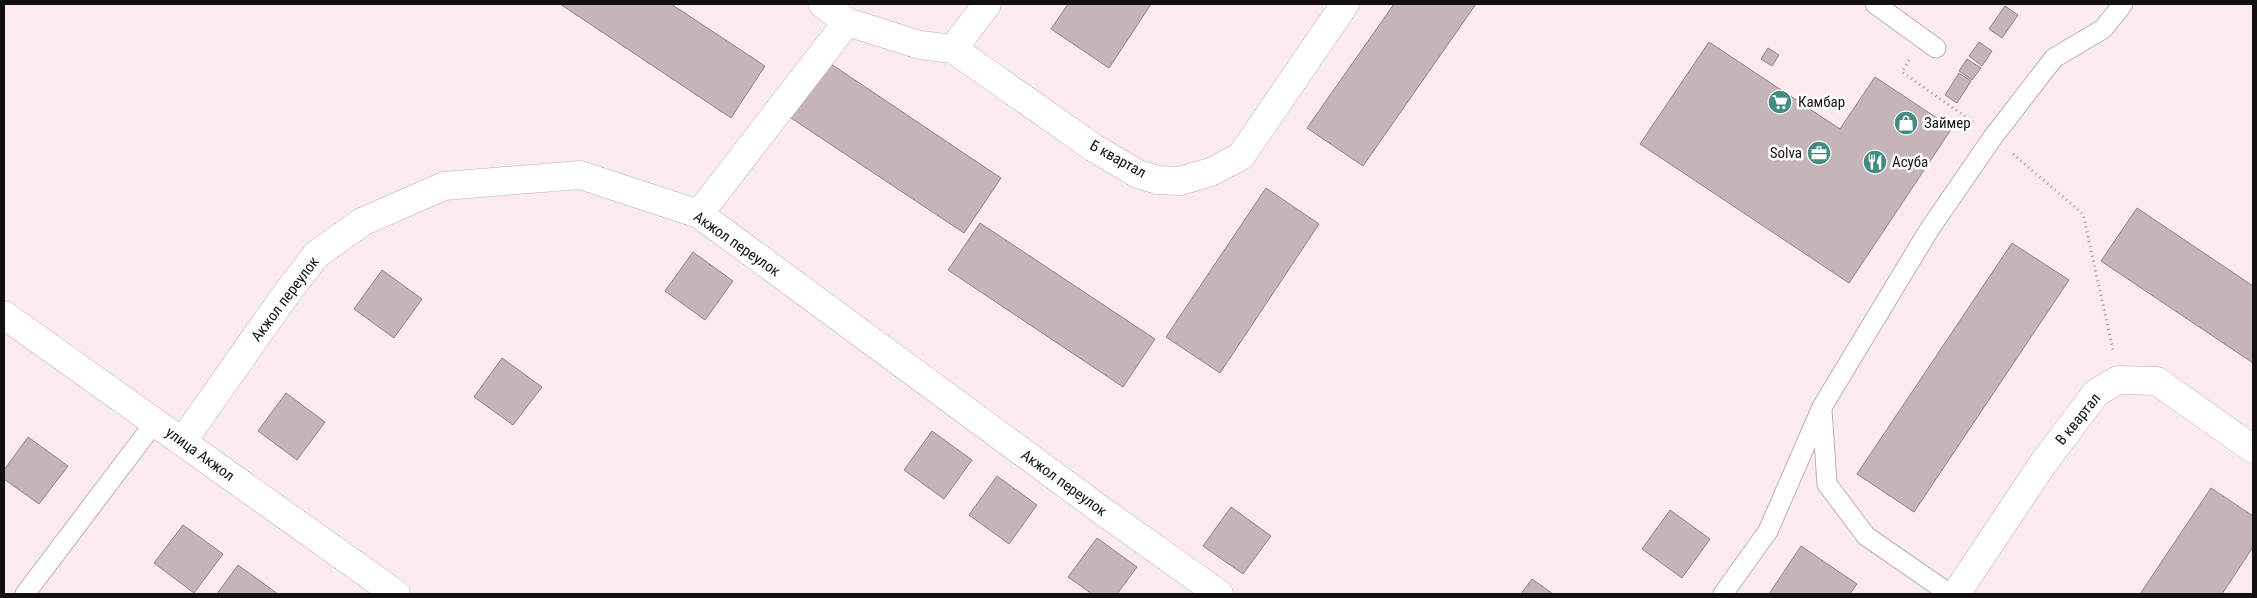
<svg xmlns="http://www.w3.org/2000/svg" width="2257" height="598" viewBox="0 0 2257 598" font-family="'Roboto Condensed',sans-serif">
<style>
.building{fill:#c5b5b8;stroke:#918285}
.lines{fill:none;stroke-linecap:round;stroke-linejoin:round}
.service-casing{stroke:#beaeb1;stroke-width:21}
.minor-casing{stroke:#beaeb1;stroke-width:29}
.path{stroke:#a19597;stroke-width:3;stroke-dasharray:1 4;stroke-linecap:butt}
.service{stroke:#fff;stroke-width:19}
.minor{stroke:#fff;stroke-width:28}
.labels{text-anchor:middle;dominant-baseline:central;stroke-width:5;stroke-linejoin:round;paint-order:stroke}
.poi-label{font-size:15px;fill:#140f10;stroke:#fff;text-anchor:start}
.street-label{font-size:15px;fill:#140f10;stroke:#fff}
</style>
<rect width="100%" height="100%" fill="#fbebee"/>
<g class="building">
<path d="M 560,4 L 671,4 L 765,66 L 731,118 Z"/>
<path d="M 1068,4 L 1151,4 L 1109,68 L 1051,29 Z"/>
<path d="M 1394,4 L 1476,4 L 1363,166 L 1307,128 Z"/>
<path d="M 2005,6 L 2018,15 L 2002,38 L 1989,29 Z"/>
<path d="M 1709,42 L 1840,129 L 1875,77 L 1952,128 L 1849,283 L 1640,144 Z"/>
<path d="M 1979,42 L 1992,51 L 1982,66 L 1969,56 Z"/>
<path d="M 1768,48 L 1779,55 L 1772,66 L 1761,59 Z"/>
<path d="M 822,58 L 1001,178 L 964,233 L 785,114 Z"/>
<path d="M 1967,59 L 1981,68 L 1972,80 L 1959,71 Z"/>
<path d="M 1959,73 L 1971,81 L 1957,103 L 1945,95 Z"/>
<path d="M 1266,188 L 1319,224 L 1220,373 L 1166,337 Z"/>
<path d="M 2137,208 L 2253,286 L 2253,363 L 2101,261 Z"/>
<path d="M 980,223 L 1155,339 L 1123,387 L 948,270 Z"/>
<path d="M 2012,243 L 2069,280 L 1914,512 L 1857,474 Z"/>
<path d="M 693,252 L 733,281 L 705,320 L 665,291 Z"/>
<path d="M 382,270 L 422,299 L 394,338 L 354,309 Z"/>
<path d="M 502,358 L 542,387 L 513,425 L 474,397 Z"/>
<path d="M 286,393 L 325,422 L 297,460 L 258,431 Z"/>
<path d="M 932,431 L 972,460 L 944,499 L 904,470 Z"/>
<path d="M 28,437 L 68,466 L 39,504 L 4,479 L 4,470 Z"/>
<path d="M 997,476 L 1037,505 L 1009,544 L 969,515 Z"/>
<path d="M 2211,488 L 2253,516 L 2253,547 L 2222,594 L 2140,594 Z"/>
<path d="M 1231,507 L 1271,536 L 1243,574 L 1203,546 Z"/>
<path d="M 1670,510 L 1710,539 L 1682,578 L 1642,549 Z"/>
<path d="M 183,525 L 223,554 L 194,593 L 154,563 Z"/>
<path d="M 1097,538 L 1137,567 L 1117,594 L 1092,594 L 1068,577 Z"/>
<path d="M 1801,546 L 1857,584 L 1850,594 L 1769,594 Z"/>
<path d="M 238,565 L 278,594 L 217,594 Z"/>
<path d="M 1532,579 L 1553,594 L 1521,594 Z"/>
</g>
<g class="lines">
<g class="service-casing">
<g id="service">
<path d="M 1875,4 L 1936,48"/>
<path d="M 1822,410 L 1827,484 L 1866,536 L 1950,594"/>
<path d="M 25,594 L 155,422"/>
<path d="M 1723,594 L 1768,531 L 1822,407 L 1929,230 L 1993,137 L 2054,58 L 2103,29 L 2123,4"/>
</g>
</g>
<g class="minor-casing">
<g id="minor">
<path d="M 823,4 L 847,22 L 920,45 L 953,49 L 1094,148 L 1138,174 L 1158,180 L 1180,181 L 1211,172 L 1241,156 L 1345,4"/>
<path d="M 953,49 L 987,4"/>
<path d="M 699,214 L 847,22"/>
<path d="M 4,315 L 396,594"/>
<path d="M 182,442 L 284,297 L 316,255 L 362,222 L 444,186 L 580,175 L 699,214 L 1101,510 L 1219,594"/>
<path d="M 1956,594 L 2042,465 L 2096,393 L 2118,380 L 2157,381 L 2253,449"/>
</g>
</g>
<g class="path">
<path d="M 1909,60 L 1902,72 L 1973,122"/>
<path d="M 2013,154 L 2083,214 L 2113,350"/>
</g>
<use href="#service" class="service"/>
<use href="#minor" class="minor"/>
</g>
<defs>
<g id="supermarket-disc" transform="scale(1.25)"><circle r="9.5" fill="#468b82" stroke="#fff"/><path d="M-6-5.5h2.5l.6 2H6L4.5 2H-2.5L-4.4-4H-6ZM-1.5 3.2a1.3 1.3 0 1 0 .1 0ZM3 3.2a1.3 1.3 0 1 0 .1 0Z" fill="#fff"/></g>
<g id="shop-disc" transform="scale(1.25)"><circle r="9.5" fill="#468b82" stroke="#fff"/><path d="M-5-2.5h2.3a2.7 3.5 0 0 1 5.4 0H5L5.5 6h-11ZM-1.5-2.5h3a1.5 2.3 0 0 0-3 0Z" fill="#fff"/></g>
<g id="office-disc" transform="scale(1.25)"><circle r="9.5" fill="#468b82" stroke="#fff"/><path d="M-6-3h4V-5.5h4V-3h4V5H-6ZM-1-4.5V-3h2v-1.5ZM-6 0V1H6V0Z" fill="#fff"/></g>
<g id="restaurant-disc" transform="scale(1.25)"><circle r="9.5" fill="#468b82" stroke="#fff"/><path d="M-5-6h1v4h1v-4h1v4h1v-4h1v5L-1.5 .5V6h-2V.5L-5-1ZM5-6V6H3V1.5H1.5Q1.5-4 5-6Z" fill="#fff"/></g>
</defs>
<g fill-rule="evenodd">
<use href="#supermarket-disc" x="1780" y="102"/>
<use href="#shop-disc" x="1906" y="123"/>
<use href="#office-disc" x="1819" y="153"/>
<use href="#restaurant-disc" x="1875" y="162"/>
</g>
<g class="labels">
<g class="poi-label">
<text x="1798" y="102">Камбар</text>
<text x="1924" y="123">Займер</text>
<text x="1802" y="153" text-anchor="end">Solva</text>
<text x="1892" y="162">Асуба</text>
</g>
<g class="street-label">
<text transform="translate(1118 159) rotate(29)">Б квартал</text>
<text transform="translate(737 244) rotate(35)">Акжол переулок</text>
<text transform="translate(285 299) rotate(-53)">Акжол переулок</text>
<text transform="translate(2078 419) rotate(-51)">В квартал</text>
<text transform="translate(200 454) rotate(36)">улица Акжол</text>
<text transform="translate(1064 483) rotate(36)">Акжол переулок</text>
</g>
</g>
<rect width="2257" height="598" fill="none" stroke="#140f10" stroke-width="10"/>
</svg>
